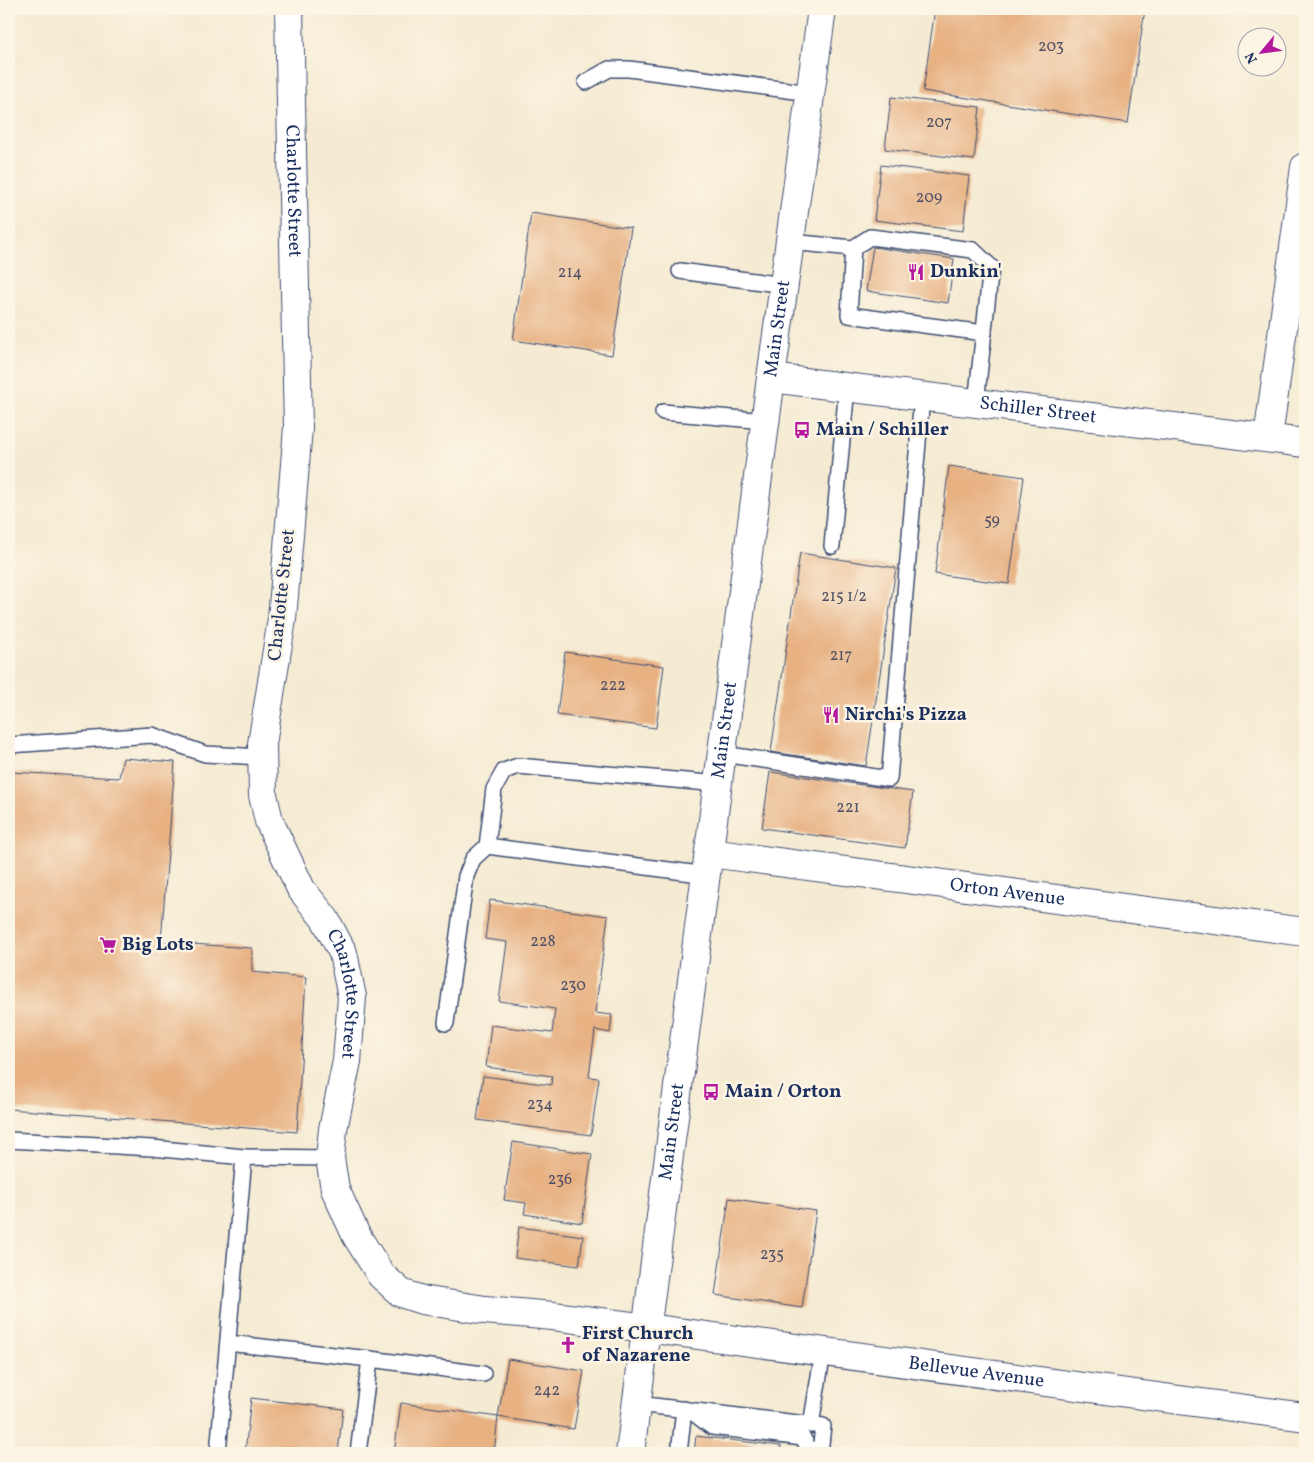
<svg xmlns="http://www.w3.org/2000/svg" width="1314" height="1462" viewBox="0 0 1314 1462" font-family="Vollkorn,serif">
<style>
.building{fill:#e7b182}
.lines{fill:none;stroke-linecap:round;stroke-linejoin:round}
.lane-casing{stroke:#3c4b70;stroke-width:18}
.street-casing{stroke:#3c4b70;stroke-width:30}
.primary-casing{stroke:#3c4b70;stroke-width:30}
.lane{stroke:#fff;stroke-width:15}
.street{stroke:#fff;stroke-width:28}
.primary{stroke:#fff;stroke-width:28}
.labels{text-anchor:middle;dominant-baseline:central;stroke-width:5;stroke-linejoin:round;paint-order:stroke}
.number-label{font-size:16px;fill:#4e5067}
.street-label{font-size:19px;fill:#1b2f5e;stroke:#fcf5e5}
.poi-label{font-size:19px;font-weight:bold;fill:#1b2f5e;stroke:#fcf5e5;text-anchor:start}
</style>
<rect width="100%" height="100%" fill="#fcf5e5"/>
<filter id="ink" filterUnits="userSpaceOnUse"><feTurbulence type="fractalNoise" baseFrequency=".02" numOctaves="2"/><feDisplacementMap in="SourceGraphic" scale="10" xChannelSelector="R" yChannelSelector="G"/><feConvolveMatrix kernelMatrix="1 2 1 2 8 2 1 2 1" color-interpolation-filters="sRGB"/></filter>
<filter id="wash" filterUnits="userSpaceOnUse"><feTurbulence type="fractalNoise" baseFrequency=".0096" numOctaves="4" result="noise"/><feDisplacementMap in="SourceGraphic" scale="20" xChannelSelector="R" yChannelSelector="G"/><feGaussianBlur stdDeviation="1.12" result="paint"/><feColorMatrix in="noise" values="0 0 0 0 0 0 0 0 0 0 0 0 0 0 0 0 0 1.4 0 .05"/><feComposite in="paint" operator="in"/></filter>
<g filter="url(#wash)">
<rect width="100%" height="100%" fill="#f5ebd3"/>
<g id="blocks">
<g class="building">
<path d="M 935,9 L 1145,9 L 1128,123 L 923,91 Z"/>
<path d="M 891,97 L 980,107 L 974,160 L 885,149 Z"/>
<path d="M 881,165 L 969,176 L 963,231 L 874,220 Z"/>
<path d="M 531,213 L 631,228 L 612,355 L 513,340 Z"/>
<path d="M 873,247 L 954,259 L 948,303 L 866,291 Z"/>
<path d="M 949,466 L 1024,477 L 1009,584 L 935,574 Z"/>
<path d="M 800,553 L 896,568 L 866,766 L 771,752 Z"/>
<path d="M 565,652 L 664,666 L 656,728 L 557,715 Z"/>
<path d="M 123,758 L 175,762 L 161,942 L 252,948 L 252,972 L 306,977 L 297,1132 L 9,1109 L 9,772 L 119,778 Z"/>
<path d="M 770,772 L 913,792 L 905,848 L 762,828 Z"/>
<path d="M 490,900 L 608,916 L 595,1013 L 612,1015 L 610,1033 L 595,1030 L 589,1077 L 599,1078 L 591,1135 L 477,1120 L 483,1076 L 551,1085 L 552,1076 L 486,1067 L 491,1025 L 552,1033 L 555,1009 L 499,1001 L 507,942 L 485,939 Z"/>
<path d="M 513,1142 L 592,1154 L 582,1223 L 524,1214 L 526,1203 L 504,1200 Z"/>
<path d="M 729,1198 L 816,1211 L 802,1308 L 715,1295 Z"/>
<path d="M 519,1227 L 583,1236 L 579,1266 L 515,1258 Z"/>
<path d="M 508,1359 L 584,1371 L 574,1429 L 498,1417 L 494,1453 L 394,1453 L 401,1403 L 498,1417 Z"/>
<path d="M 251,1398 L 343,1409 L 338,1453 L 245,1453 Z"/>
<path d="M 696,1436 L 781,1446 L 780,1453 L 694,1453 Z"/>
</g>
</g>
</g>
<g filter="url(#ink)">
<use href="#blocks" fill-opacity="0" stroke="#3c4b70" stroke-width="1"/>
<g class="lines">
<g class="lane-casing">
<g id="lane">
<path d="M 586,82 L 609,69 L 629,69 L 810,93"/>
<path d="M 790,242 L 853,248 L 870,237 L 973,250 L 991,267 L 976,403"/>
<path d="M 853,248 L 849,315 L 984,333"/>
<path d="M 680,271 L 784,285"/>
<path d="M 663,412 L 766,421"/>
<path d="M 832,546 L 847,387"/>
<path d="M 9,745 L 152,735 L 205,754 L 262,757"/>
<path d="M 723,754 L 889,779 L 922,396"/>
<path d="M 487,846 L 707,875"/>
<path d="M 446,1023 L 466,876 L 473,859 L 487,846 L 494,789 L 504,771 L 518,766 L 719,784"/>
<path d="M 9,1140 L 152,1148 L 244,1157"/>
<path d="M 228,1343 L 370,1359 L 483,1374"/>
<path d="M 637,1404 L 823,1426 L 820,1453"/>
<path d="M 692,1412 L 712,1427 L 803,1438 L 811,1453"/>
<path d="M 811,1425 L 823,1352"/>
<path d="M 218,1453 L 244,1157 L 330,1158"/>
<path d="M 358,1453 L 370,1359"/>
<path d="M 679,1453 L 684,1409"/>
</g>
</g>
<g class="street-casing">
<g id="street">
<path id="s1" d="M 289,9 L 298,428 L 282,619 L 262,744 L 263,795 L 269,821 L 301,889 L 325,919 L 343,953 L 352,997 L 347,1061 L 333,1129 L 330,1158 L 335,1189 L 356,1235 L 381,1275 L 401,1293 L 422,1300 L 485,1310 L 553,1316 L 647,1328 L 1305,1417"/>
<path id="s2" d="M 771,378 L 1305,443"/>
<path d="M 1268,438 L 1305,167"/>
<path id="s3" d="M 710,853 L 1305,932"/>
</g>
</g>
<g class="primary-casing">
<g id="primary">
<path id="s4" d="M 630,1453 L 771,378 L 822,9"/>
</g>
</g>
<use href="#lane" class="lane"/>
<use href="#street" class="street"/>
<use href="#primary" class="primary"/>
</g>
</g>
<defs>
<g id="restaurant-bare" transform="scale(1.35)"><path d="M-5-6h1v4h1v-4h1v4h1v-4h1v5L-1.5 .5V6h-2V.5L-5-1ZM5-6V6H3V1.5H1.5Q1.5-4 5-6Z" fill="#b5179e" stroke="#fcf5e5" stroke-width="2.5" paint-order="stroke"/></g>
<g id="bus-bare" transform="scale(1.35)"><path d="M-5-6H5V4H4V6H2V4H-2V6H-4V4H-5ZM-3.5-4V0h7V-4ZM-3.5 1.2v1.5H-2V1.2ZM2 1.2v1.5H3.5V1.2Z" fill="#b5179e" stroke="#fcf5e5" stroke-width="2.5" paint-order="stroke"/></g>
<g id="supermarket-bare" transform="scale(1.35)"><path d="M-6-5.5h2.5l.6 2H6L4.5 2H-2.5L-4.4-4H-6ZM-1.5 3.2a1.3 1.3 0 1 0 .1 0ZM3 3.2a1.3 1.3 0 1 0 .1 0Z" fill="#b5179e" stroke="#fcf5e5" stroke-width="2.5" paint-order="stroke"/></g>
<g id="church-bare" transform="scale(1.35)"><path d="M-1.2-6h2.4v3.5h3.3v2.4h-3.3V6h-2.4V-.1h-3.3v-2.4h3.3Z" fill="#b5179e" stroke="#fcf5e5" stroke-width="2.5" paint-order="stroke"/></g>
</defs>
<g fill-rule="evenodd">
<use href="#restaurant-bare" x="916" y="272"/>
<use href="#bus-bare" x="802" y="430"/>
<use href="#restaurant-bare" x="831" y="715"/>
<use href="#supermarket-bare" x="108" y="945"/>
<use href="#bus-bare" x="711" y="1092"/>
<use href="#church-bare" x="568" y="1345"/>
</g>
<g class="labels">
<g class="number-label">
<text x="1051" y="47">203</text>
<text x="939" y="123">207</text>
<text x="929" y="198">209</text>
<text x="570" y="273">214</text>
<text x="992" y="521">59</text>
<text x="844" y="597">215 1/2</text>
<text x="841" y="656">217</text>
<text x="613" y="686">222</text>
<text x="848" y="808">221</text>
<text x="543" y="942">228</text>
<text x="573" y="986">230</text>
<text x="540" y="1105">234</text>
<text x="560" y="1180">236</text>
<text x="772" y="1255">235</text>
<text x="547" y="1391">242</text>
</g>
<g class="street-label">
<text stroke="none"><textPath href="#s1" startOffset="182">Charlotte Street</textPath></text>
<text stroke="none"><textPath href="#s4" startOffset="1134">Main Street</textPath></text>
<text stroke="none"><textPath href="#s2" startOffset="269">Schiller Street</textPath></text>
<text transform="translate(282 595) rotate(-84)">Charlotte Street</text>
<text stroke="none"><textPath href="#s4" startOffset="729">Main Street</textPath></text>
<text stroke="none"><textPath href="#s3" startOffset="300">Orton Avenue</textPath></text>
<text stroke="none"><textPath href="#s1" startOffset="1008">Charlotte Street</textPath></text>
<text stroke="none"><textPath href="#s4" startOffset="324">Main Street</textPath></text>
<text stroke="none"><textPath href="#s1" startOffset="1912">Bellevue Avenue</textPath></text>
</g>
<g class="poi-label">
<text x="930" y="272">Dunkin'</text>
<text x="816" y="430">Main / Schiller</text>
<text x="845" y="715">Nirchi's Pizza</text>
<text x="122" y="945">Big Lots</text>
<text x="725" y="1092">Main / Orton</text>
<text x="582" y="1334">First Church<tspan x="582" dy="22">of Nazarene</tspan></text>
</g>
</g>
<rect width="1314" height="1462" fill="none" stroke="#fcf5e5" stroke-width="30"/>
<g transform="translate(1262 52) rotate(241)"><circle r="24" fill="#fcf5e5" stroke="#a2a6af"/>
<path d="M0-4L9 19L0 12L-9 19Z" fill="#b5179e"/>
<text y="-8" font-size="14" font-weight="bold" text-anchor="middle" fill="#1b2f5e">N</text>
</g>
</svg>
